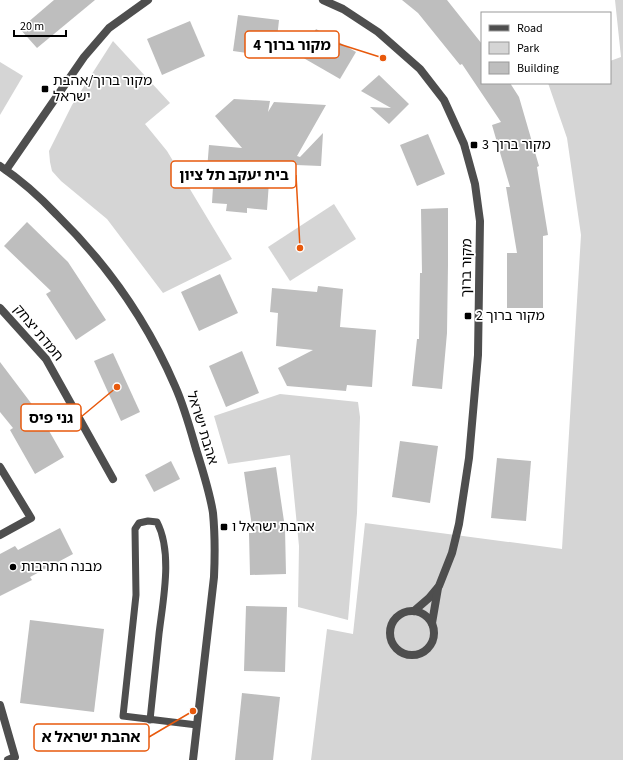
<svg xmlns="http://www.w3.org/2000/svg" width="623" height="760" viewBox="0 0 623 760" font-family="'Source Sans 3','Noto Sans Hebrew',sans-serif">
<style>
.green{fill:#d5d5d5}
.building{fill:#bebebe}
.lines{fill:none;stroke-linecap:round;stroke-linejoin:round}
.lane{stroke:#4e4e4e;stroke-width:7}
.street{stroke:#4e4e4e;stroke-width:8}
.poi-dot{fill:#000;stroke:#fff;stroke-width:1.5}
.labels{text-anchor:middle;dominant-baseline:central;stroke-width:3.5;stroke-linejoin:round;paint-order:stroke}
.poi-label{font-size:14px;fill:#000;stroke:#fff;text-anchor:start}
.street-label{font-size:14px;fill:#000;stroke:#fff}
.leader{fill:none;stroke:#e8590c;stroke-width:1.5}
.callout-dot{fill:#e8590c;stroke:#fff;stroke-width:1.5}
.callout{fill:#fff;stroke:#e8590c;stroke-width:1.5}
.callout-label{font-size:15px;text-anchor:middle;font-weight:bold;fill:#000}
</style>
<rect width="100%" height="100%" fill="#fff"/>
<g class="green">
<path d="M 615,0 L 623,0 L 623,760 L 311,760 L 327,629 L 353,634 L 365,523 L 562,549 L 581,235 L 567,138 L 548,83 L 610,83 L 610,61 L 621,57 Z"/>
<path d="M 113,41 L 170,103 L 145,124 L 167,151 L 232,259 L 163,293 L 107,219 L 61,181 L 52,171 L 50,162 L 49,151 L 72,105 Z"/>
<path d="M 0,62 L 23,76 L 0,115 Z"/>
<path d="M 334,204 L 356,239 L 290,281 L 268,247 Z"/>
<path d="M 280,394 L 358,402 L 360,417 L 357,513 L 348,620 L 298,607 L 299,546 L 290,455 L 228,464 L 214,416 Z"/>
</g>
<g class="building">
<path d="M 54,0 L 95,0 L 37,48 L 20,29 Z"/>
<path d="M 402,0 L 447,0 L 482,44 L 482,83 L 510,83 L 519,97 L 539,166 L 537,167 L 548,235 L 543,236 L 543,308 L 507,308 L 507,253 L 517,253 L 506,187 L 510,187 L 492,125 L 501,122 L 462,64 L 460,65 L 418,13 Z"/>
<path d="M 238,15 L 279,20 L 275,57 L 233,51 Z"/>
<path d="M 190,21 L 205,56 L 162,75 L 147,39 Z"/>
<path d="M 316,29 L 356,52 L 340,79 L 300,56 Z"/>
<path d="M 379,75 L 409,104 L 389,124 L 370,107 L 391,108 L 361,91 Z"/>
<path d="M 234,99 L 270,101 L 268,112 L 274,102 L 326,105 L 297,156 L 300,157 L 323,133 L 321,166 L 296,165 L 296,170 L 270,168 L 267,210 L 247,208 L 247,213 L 226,211 L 227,204 L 212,203 L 214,171 L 207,170 L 209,145 L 242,148 L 215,116 Z"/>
<path d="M 428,134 L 445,174 L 417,186 L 400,145 Z"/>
<path d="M 448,208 L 448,265 L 447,333 L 442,389 L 412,386 L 417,339 L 419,339 L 420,273 L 422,273 L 421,209 Z"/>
<path d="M 27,222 L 68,262 L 106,320 L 76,340 L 46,294 L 51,291 L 4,246 Z"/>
<path d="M 220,274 L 238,313 L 199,331 L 181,292 Z"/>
<path d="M 318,286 L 343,289 L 340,327 L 376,330 L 372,387 L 347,385 L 346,391 L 287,386 L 278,368 L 313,350 L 276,346 L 278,313 L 270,312 L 272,288 L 317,292 Z"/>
<path d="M 242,351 L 259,393 L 226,407 L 209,366 Z"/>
<path d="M 113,353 L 140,412 L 121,421 L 94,361 Z"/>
<path d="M 0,362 L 40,415 L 64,457 L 35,474 L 10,430 L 13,428 L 0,412 Z"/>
<path d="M 400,441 L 438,446 L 430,503 L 392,497 Z"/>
<path d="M 497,458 L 531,461 L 526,521 L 491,518 Z"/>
<path d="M 171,461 L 180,479 L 154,492 L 145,475 Z"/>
<path d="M 276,467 L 285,528 L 286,574 L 250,575 L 249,533 L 253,533 L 244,472 Z"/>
<path d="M 60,528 L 73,554 L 30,577 L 32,580 L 0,596 L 0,554 L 15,546 L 18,550 Z"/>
<path d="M 246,606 L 287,607 L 285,672 L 244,671 Z"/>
<path d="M 30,620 L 104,629 L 94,712 L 20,703 Z"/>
<path d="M 242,693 L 280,697 L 273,760 L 235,760 Z"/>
</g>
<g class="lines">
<path class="lane" d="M 150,720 C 153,691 156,663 159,634 C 163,600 173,553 157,522 L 148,521 L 139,523 L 135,529 L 136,595 L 123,716 L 197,725"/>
<g class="street">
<path d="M 323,0 L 343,9 L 378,32 L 420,69 L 444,100 L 464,144 L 475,184 L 480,221 L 478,355 L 469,458 L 459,524 L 452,553 L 439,586 L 429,598 L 414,611"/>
<path d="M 0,166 C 21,180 40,197 57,215 C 107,264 147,321 175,386 C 184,406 190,428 196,449 C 202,468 210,493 213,513 C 215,534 215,555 214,577 L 193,760"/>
<path d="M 6,170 L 84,57 L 109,28 L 148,0"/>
<path d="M 0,308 L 46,359 L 113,479"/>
<path d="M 0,467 L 31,518 L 0,535"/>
<circle cx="412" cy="633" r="22"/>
<path d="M 432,623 L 438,588"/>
<path d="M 0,705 L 15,757 L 8,760"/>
</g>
</g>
<g class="poi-dot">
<rect x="41" y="85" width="8" height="8" rx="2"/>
<rect x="470" y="141" width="8" height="8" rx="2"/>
<rect x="464" y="312" width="8" height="8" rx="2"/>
<rect x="220" y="523" width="8" height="8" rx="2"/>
<circle cx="13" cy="567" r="4"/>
</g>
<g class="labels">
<g class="poi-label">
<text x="53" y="81">מקור ברוך/אהבת<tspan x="53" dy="16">ישראל</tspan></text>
<text x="482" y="145">מקור ברוך 3</text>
<text x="476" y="316">מקור ברוך 2</text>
<text x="232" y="527">אהבת ישראל ו</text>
<text x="21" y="567">מבנה התרבות</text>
</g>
<g class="street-label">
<text transform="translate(467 268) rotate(-89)">מקור ברוך</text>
<text transform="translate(38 333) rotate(50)">חמדת יצחק</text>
<text transform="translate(202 428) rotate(73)">אהבת ישראל</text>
</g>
</g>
<path class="leader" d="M383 58L339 44M300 248L296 175M117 387L81 417M193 711L149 737"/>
<g class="callout-dot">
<circle cx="383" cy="58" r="4"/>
<circle cx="300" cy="248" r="4"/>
<circle cx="117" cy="387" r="4"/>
<circle cx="193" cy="711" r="4"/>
</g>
<g class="callout">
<rect x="245" y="31" width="94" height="27" rx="4"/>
<rect x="171" y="161" width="125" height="27" rx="4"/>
<rect x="21" y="404" width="60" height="27" rx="4"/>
<rect x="34" y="724" width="115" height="27" rx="4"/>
</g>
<g class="callout-label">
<text x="292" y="50">מקור ברוך 4</text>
<text x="234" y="180">בית יעקב תל ציון</text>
<text x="51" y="423">גני פיס</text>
<text x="91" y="742">אהבת ישראל א</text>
</g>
<rect x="481" y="12" width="130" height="72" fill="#ffffff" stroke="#999999"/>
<rect x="489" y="25" width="20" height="6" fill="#4e4e4e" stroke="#999999"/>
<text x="517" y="32" font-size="12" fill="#000000">Road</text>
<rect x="489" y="42" width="20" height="12" fill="#d5d5d5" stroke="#999999"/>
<text x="517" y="52" font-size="12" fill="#000000">Park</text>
<rect x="489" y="62" width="20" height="12" fill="#bebebe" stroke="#999999"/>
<text x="517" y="72" font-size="12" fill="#000000">Building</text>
<path d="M14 30v6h52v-6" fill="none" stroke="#000000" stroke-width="2"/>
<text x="20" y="30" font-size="12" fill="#000000" stroke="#ffffff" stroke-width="3" paint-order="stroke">20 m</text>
</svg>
